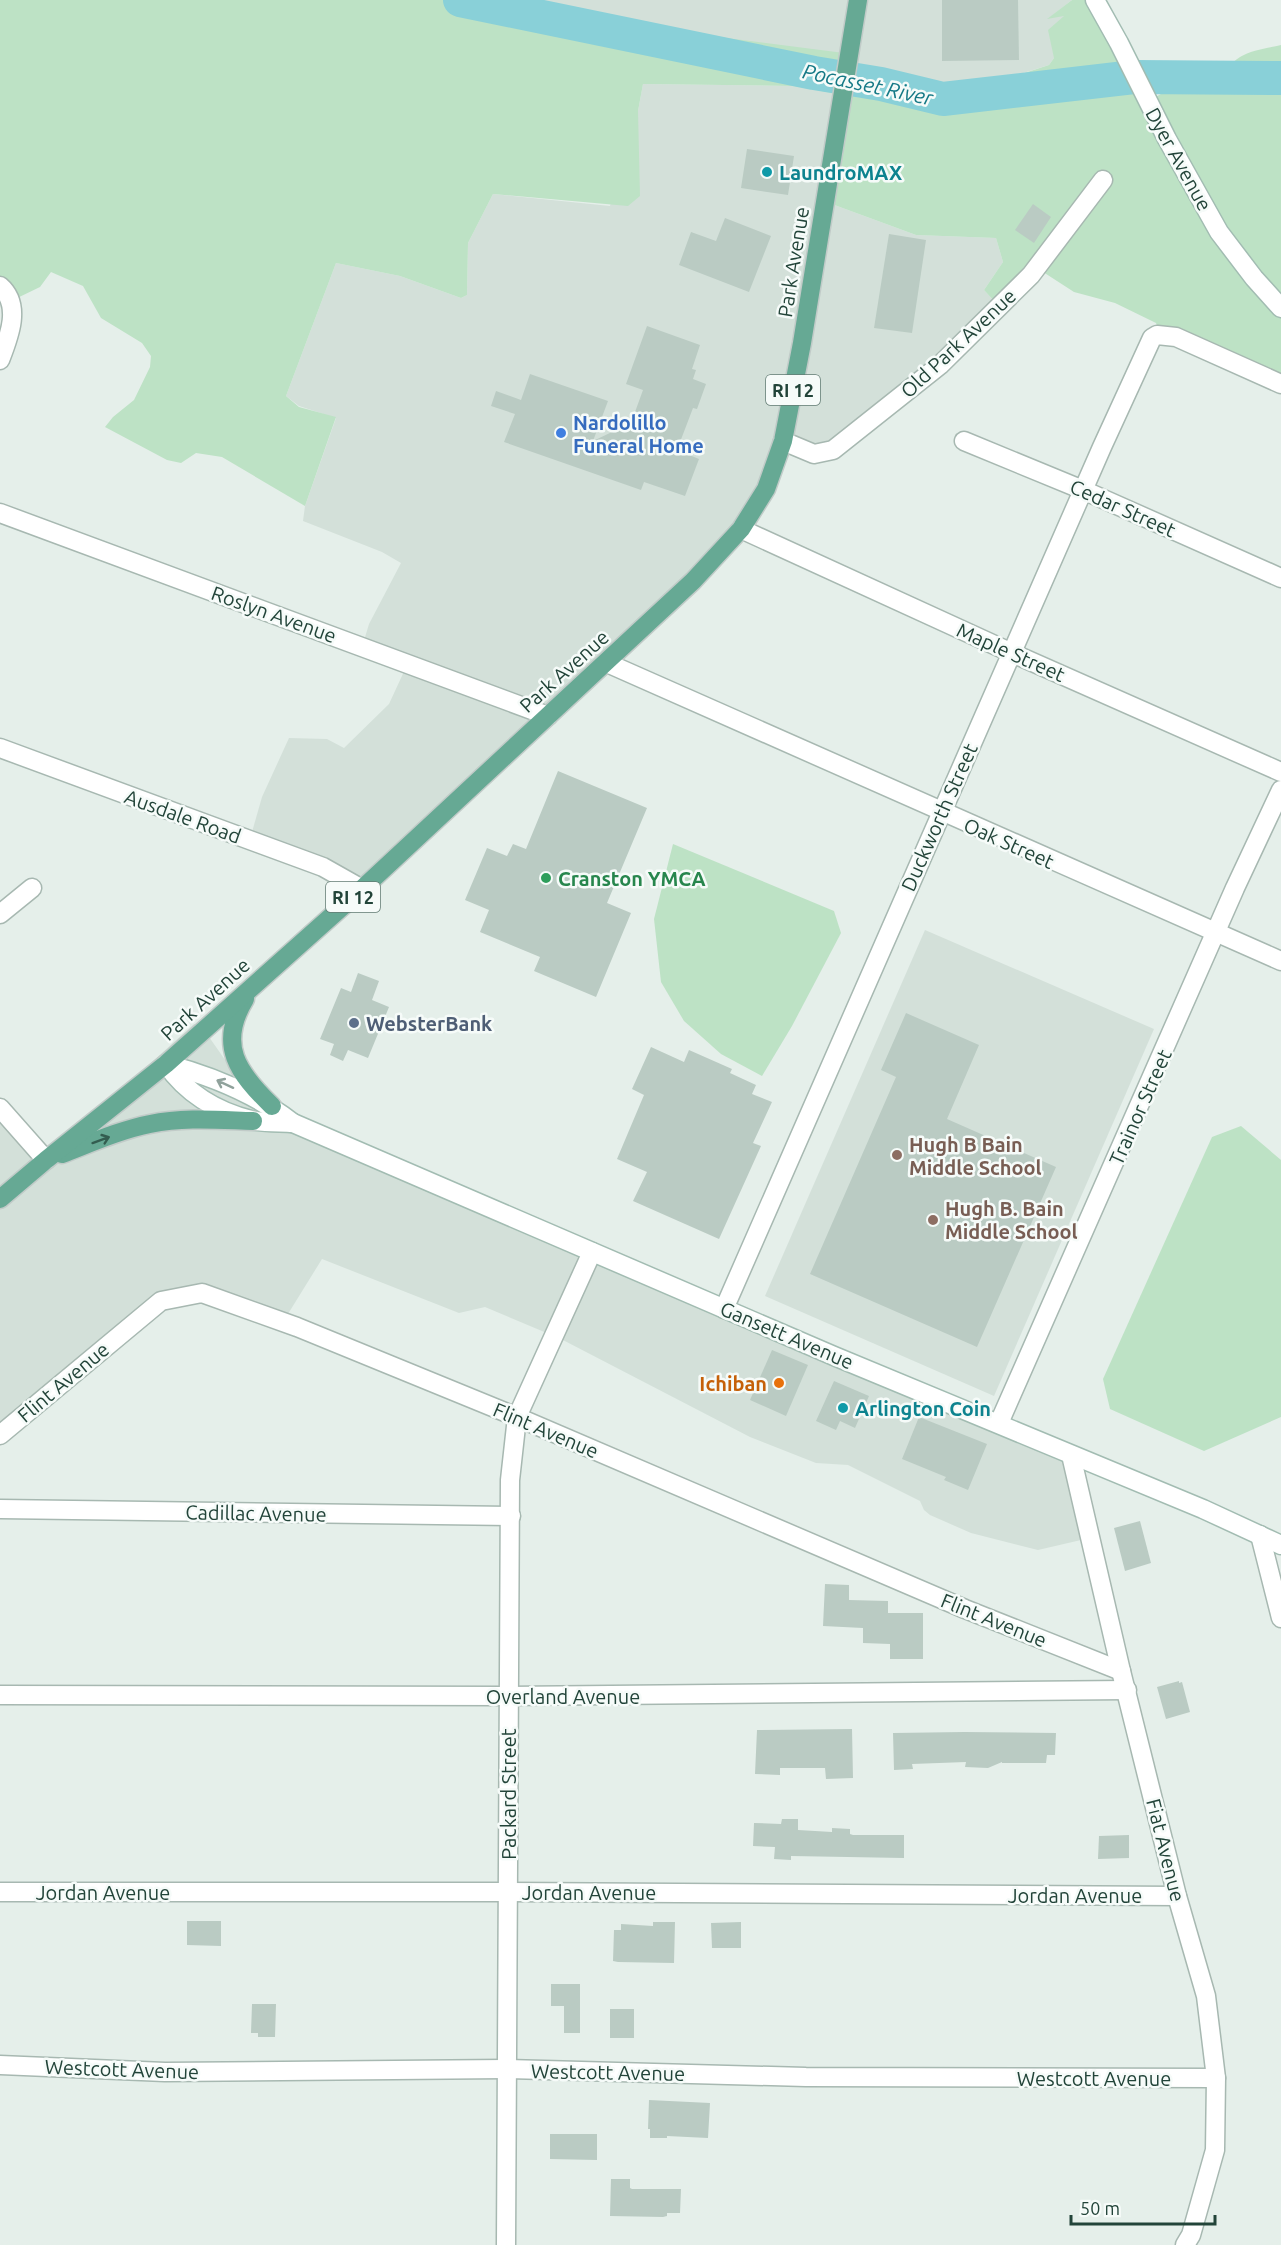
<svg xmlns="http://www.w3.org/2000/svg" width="1281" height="2245" viewBox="0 0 1281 2245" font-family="Ubuntu,sans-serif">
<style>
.built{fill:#d3e0d9}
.green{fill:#bde2c5}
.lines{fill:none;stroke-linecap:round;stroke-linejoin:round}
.river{stroke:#89d0d8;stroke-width:34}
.building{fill:#bacbc3}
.street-casing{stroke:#a7b8b1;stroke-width:21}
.secondary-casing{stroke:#a2bcb2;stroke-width:21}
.primary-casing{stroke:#c1cbc8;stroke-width:21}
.street{stroke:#fff;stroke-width:18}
.secondary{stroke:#fff;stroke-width:18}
.primary{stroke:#66a994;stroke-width:18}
.oneway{stroke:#90a29c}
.oneway2{stroke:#335d50}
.culture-dot{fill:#0f9aa8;stroke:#f6fbf9;stroke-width:2}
.shop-dot{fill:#3f7fe0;stroke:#f6fbf9;stroke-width:2}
.leisure-dot{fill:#2e9e5b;stroke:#f6fbf9;stroke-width:2}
.service-dot{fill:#5c6f8a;stroke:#f6fbf9;stroke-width:2}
.education-dot{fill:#8d6e63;stroke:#f6fbf9;stroke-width:2}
.food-dot{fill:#e8710a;stroke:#f6fbf9;stroke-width:2}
.labels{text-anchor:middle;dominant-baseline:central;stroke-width:5;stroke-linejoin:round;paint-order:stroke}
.shield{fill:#f6fbf9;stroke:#627b73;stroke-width:1.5}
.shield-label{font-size:18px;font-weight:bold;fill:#224439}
.street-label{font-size:20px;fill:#224439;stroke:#f6fbf9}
.culture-label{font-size:20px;font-weight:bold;fill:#0d838f;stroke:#f6fbf9;text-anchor:start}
.shop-label{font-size:20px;font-weight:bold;fill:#366cbe;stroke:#f6fbf9;text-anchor:start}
.leisure-label{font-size:20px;font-weight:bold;fill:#27864d;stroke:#f6fbf9;text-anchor:start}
.service-label{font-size:20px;font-weight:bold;fill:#4e5e75;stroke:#f6fbf9;text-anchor:start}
.education-label{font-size:20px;font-weight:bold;fill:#785e54;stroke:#f6fbf9;text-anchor:start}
.food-label{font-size:20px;font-weight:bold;fill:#c56008;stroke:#f6fbf9;text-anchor:end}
.water-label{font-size:21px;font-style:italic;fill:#157986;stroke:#f6fbf9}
</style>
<rect width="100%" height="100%" fill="#e5efea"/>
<g class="built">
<path d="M 499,0 L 1072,0 L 1049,18 L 1066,15 L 1054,58 L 1049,65 L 966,91 L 935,112 L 901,92 L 895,74 L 885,71 L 593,21 Z"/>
<path d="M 643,84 L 792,86 L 831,93 L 837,96 L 829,203 L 916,235 L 996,238 L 1003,262 L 984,290 L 995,302 L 834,451 L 784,445 L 728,547 L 365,880 L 250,839 L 262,797 L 289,738 L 327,739 L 344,748 L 389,704 L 407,665 L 363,644 L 369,624 L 401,563 L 382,552 L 303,521 L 305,506 L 336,418 L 299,406 L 286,396 L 336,263 L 400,276 L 461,298 L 467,295 L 468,243 L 493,194 L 610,206 L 638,111 Z"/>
<path d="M 925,930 L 1154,1029 L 994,1396 L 765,1296 Z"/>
<path d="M 194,1024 L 200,1024 L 223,1057 L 260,1105 L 1069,1455 L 1090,1535 L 1081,1540 L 1038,1550 L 971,1533 L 930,1515 L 924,1510 L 920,1501 L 848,1465 L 816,1463 L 750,1437 L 561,1339 L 485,1307 L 459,1313 L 322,1259 L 283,1322 L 202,1293 L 161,1301 L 0,1437 L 0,1115 L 40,1163 Z"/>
</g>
<g class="green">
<path d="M 0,0 L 499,0 L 593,21 L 844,53 L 845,65 L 895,74 L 901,92 L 923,105 L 932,94 L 1003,80 L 1049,65 L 1054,58 L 1048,30 L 1064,16 L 1047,19 L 1072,0 L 1088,0 L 1144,104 L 1186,79 C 1218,86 1218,72 1240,57 C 1251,50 1268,48 1281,45 L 1281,385 L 1161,336 L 1156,323 L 1115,303 L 1074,292 L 1040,270 L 995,302 L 984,290 L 1003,262 L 996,238 L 916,235 L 829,203 L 837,96 L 831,93 L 792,86 L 643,84 L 638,111 L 640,196 L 628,206 L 493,194 L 468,243 L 467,295 L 461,298 L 400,276 L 336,263 L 286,396 L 299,407 L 336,417 L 305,506 L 222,457 L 196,453 L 181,463 L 167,460 L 105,427 L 113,417 L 134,400 L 150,367 L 151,356 L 142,343 L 101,318 L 83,286 L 51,272 L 40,287 L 11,301 L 0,286 Z"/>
<path d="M 673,844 L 834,911 L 841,933 L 792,1026 L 762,1076 L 721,1054 L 684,1021 L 661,982 L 654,919 Z"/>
<path d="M 1241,1126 L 1281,1160 L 1281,1417 L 1204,1451 L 1110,1409 L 1103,1379 L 1212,1137 Z"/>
</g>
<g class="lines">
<path class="river" d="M 460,0 L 814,73 L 881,84 L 943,99 L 1134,77 L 1281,78"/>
</g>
<g class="building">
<path d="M 942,0 L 1018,0 L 1019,60 L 942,61 Z"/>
<path d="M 747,149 L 794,156 L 788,195 L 741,188 Z"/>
<path d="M 1033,204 L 1051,217 L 1034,243 L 1015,230 Z"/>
<path d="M 725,218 L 771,236 L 749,292 L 679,265 L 691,232 L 716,241 Z"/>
<path d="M 889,234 L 926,240 L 912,333 L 874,328 Z"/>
<path d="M 647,326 L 700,345 L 692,369 L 696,370 L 693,379 L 706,384 L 697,409 L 693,408 L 677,450 L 699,459 L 685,496 L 644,482 L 641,490 L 504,442 L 515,414 L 491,406 L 496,391 L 521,400 L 530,374 L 608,401 L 593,441 L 631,423 L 643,390 L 626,384 Z"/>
<path d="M 558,771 L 647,808 L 607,903 L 631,913 L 596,997 L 534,971 L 540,957 L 480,932 L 489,910 L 465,900 L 487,848 L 507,856 L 513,844 L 526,849 Z"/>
<path d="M 358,973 L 379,981 L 372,1000 L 389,1007 L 368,1058 L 348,1050 L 343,1061 L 330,1055 L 334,1044 L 320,1039 L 341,988 L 351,992 Z"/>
<path d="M 906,1013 L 979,1045 L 947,1119 L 1056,1167 L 977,1347 L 810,1274 L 896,1077 L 881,1070 Z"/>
<path d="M 651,1047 L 684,1062 L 689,1050 L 732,1069 L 730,1073 L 756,1085 L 752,1094 L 772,1102 L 753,1143 L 761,1146 L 719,1239 L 633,1201 L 647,1172 L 617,1159 L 644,1095 L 632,1089 Z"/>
<path d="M 772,1350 L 808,1365 L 786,1416 L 750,1400 Z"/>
<path d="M 834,1381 L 869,1396 L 855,1428 L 840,1421 L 836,1430 L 816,1421 Z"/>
<path d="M 919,1417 L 987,1444 L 968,1490 L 944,1480 L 946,1477 L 902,1459 Z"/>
<path d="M 1140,1521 L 1151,1563 L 1125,1571 L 1114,1528 Z"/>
<path d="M 825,1584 L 849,1585 L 849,1600 L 888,1601 L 888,1613 L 923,1613 L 923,1659 L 890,1659 L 890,1644 L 863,1643 L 863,1628 L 823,1626 Z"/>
<path d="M 1179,1681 L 1179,1683 L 1182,1682 L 1190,1712 L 1166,1719 L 1157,1687 Z"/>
<path d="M 852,1729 L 853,1778 L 826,1779 L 825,1768 L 780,1768 L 780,1775 L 755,1774 L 757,1730 Z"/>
<path d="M 964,1732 L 1056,1733 L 1055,1755 L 1047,1755 L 1046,1763 L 1002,1763 L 1002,1762 L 988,1768 L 965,1767 L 966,1762 L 912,1764 L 913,1769 L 894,1770 L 893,1733 Z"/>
<path d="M 782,1819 L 798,1819 L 798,1830 L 832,1832 L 832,1828 L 850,1829 L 850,1834 L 853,1835 L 904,1835 L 904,1858 L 791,1856 L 791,1860 L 774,1859 L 775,1847 L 753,1846 L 754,1823 L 781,1824 Z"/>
<path d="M 1129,1835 L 1129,1858 L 1098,1859 L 1099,1836 Z"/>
<path d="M 187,1921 L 221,1921 L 221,1946 L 187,1945 Z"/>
<path d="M 653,1922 L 675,1922 L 674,1963 L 618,1962 L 613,1961 L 614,1930 L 621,1930 L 621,1924 L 653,1926 Z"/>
<path d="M 741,1922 L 741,1948 L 712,1948 L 711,1923 Z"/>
<path d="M 551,1984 L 580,1984 L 580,2033 L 564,2033 L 564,2006 L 551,2006 Z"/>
<path d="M 252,2004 L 276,2004 L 275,2037 L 258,2037 L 258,2033 L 251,2033 Z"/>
<rect x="610" y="2009" width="24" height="29"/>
<path d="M 649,2100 L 710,2103 L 708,2138 L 667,2136 L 667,2138 L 650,2138 L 650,2129 L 648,2129 Z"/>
<path d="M 550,2134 L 597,2134 L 597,2160 L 550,2159 Z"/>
<path d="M 611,2179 L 630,2179 L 630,2188 L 632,2189 L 681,2189 L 680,2213 L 667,2213 L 667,2216 L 663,2217 L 610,2216 Z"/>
</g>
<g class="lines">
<g class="street-casing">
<g id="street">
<path d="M 0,286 C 22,305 9,337 0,360"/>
<path d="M 783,441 L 814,454 L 833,450 L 940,365 L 1031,275 L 1103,180"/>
<path d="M 964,441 L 1083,490 L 1281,578"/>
<path d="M 0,513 L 548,716"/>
<path d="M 741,529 L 1012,653 L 1281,772"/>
<path d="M 607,663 L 1281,961"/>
<path d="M 0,748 L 323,867 L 362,889"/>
<path d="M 0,914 L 32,888"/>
<path d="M 0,1108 L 46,1160"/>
<path d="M 724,1309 L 1102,447 L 1152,338 L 1157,335 L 1176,337 L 1281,384"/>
<path d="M 999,1423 L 1235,888 L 1281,790"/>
<path d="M 0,1435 L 161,1301 L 202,1293 L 297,1327 L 517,1417 L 965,1609 L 1121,1671"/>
<path d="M 1071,1455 L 1121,1671 L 1177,1896 L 1206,1996 L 1216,2078 L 1215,2150 L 1191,2235 L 1185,2245"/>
<path d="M 0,1509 L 511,1516"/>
<path d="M 1260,1535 L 1281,1618"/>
<path d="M 0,1695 L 508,1696 L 1127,1690"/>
<path d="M 0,1892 L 507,1892 L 1177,1896"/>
<path d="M 0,2065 L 165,2072 L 506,2069 L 806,2077 L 1216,2078"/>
<path d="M 506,2245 L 510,1480 L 517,1417 L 592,1252"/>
</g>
</g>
<g class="secondary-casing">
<g id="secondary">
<path d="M 1095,0 L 1119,43 L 1167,139 L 1219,232 L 1254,278 L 1281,308"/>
<path d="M 166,1064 C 212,1076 256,1094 293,1123 L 834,1356 L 1203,1509 L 1281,1545"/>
<path d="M 166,1064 C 187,1094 215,1111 251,1120 C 264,1123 280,1122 293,1123"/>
</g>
</g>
<g class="primary-casing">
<g id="primary">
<path d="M 245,999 C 217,1045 238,1073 272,1106"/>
<path d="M 62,1154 C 91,1143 120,1130 150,1124 C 185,1117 218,1120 253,1121"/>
<path d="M 0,1199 L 46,1160 L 166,1064 L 362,889 L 693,581 L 741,529 L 766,489 L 783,441 L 802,343 L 858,0"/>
</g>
</g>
<use href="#street" class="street"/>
<use href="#secondary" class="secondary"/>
<use href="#primary" class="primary"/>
</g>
<defs><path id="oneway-shaft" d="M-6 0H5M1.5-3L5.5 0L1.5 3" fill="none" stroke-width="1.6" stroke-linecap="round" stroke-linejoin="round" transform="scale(1.5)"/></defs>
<use class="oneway" href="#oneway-shaft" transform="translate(225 1084) rotate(-155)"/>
<use class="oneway2" href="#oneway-shaft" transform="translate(101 1140) rotate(-20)"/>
<g class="culture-dot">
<circle cx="767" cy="172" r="6"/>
<circle cx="843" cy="1408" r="6"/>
</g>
<circle class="shop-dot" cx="561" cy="433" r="6"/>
<circle class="leisure-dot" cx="546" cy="878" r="6"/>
<circle class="service-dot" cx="354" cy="1023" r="6"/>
<g class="education-dot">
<circle cx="897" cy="1155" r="6"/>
<circle cx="933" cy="1220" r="6"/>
</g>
<circle class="food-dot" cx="779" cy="1383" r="6"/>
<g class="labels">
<g class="shield">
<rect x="766" y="375" width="54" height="30" rx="4.5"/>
<rect x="326" y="882" width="54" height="30" rx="4.5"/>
</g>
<g class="shield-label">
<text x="793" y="390">RI 12</text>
<text x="353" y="897">RI 12</text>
</g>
<g class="street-label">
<text transform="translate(1179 159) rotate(61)">Dyer Avenue</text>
<text transform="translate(793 262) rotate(-81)">Park Avenue</text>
<text transform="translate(958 343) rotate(-43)">Old Park Avenue</text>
<text transform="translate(1123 508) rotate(24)">Cedar Street</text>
<text transform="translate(274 614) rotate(20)">Roslyn Avenue</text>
<text transform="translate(1011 652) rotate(24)">Maple Street</text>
<text transform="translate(564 671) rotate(-42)">Park Avenue</text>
<text transform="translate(183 816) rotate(20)">Ausdale Road</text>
<text transform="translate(939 817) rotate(-66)">Duckworth Street</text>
<text transform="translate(1009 843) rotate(24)">Oak Street</text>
<text transform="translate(205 999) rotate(-42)">Park Avenue</text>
<text transform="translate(1140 1107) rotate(-66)">Trainor Street</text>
<text transform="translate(787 1335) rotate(23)">Gansett Avenue</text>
<text transform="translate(63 1382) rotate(-40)">Flint Avenue</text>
<text transform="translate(546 1430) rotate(23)">Flint Avenue</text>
<text transform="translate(256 1513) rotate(1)">Cadillac Avenue</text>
<text transform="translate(994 1620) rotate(22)">Flint Avenue</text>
<text x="563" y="1696">Overland Avenue</text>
<text transform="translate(508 1794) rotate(-90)">Packard Street</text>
<text transform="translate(1166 1850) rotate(76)">Fiat Avenue</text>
<text x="103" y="1892">Jordan Avenue</text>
<text x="589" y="1892">Jordan Avenue</text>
<text x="1075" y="1895">Jordan Avenue</text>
<text transform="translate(122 2069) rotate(2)">Westcott Avenue</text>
<text transform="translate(608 2072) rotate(1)">Westcott Avenue</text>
<text x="1094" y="2078">Westcott Avenue</text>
</g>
<g class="culture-label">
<text x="779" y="172">LaundroMAX</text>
<text x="855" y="1408">Arlington Coin</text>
</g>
<g class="shop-label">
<text x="573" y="422">Nardolillo<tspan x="573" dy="23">Funeral Home</tspan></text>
</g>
<g class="leisure-label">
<text x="558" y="878">Cranston YMCA</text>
</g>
<g class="service-label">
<text x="366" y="1023">WebsterBank</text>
</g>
<g class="education-label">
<text x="909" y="1144">Hugh B Bain<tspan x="909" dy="23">Middle School</tspan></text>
<text x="945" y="1208">Hugh B. Bain<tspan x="945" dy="23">Middle School</tspan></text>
</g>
<g class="food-label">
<text x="767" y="1383">Ichiban</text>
</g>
<g class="water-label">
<text transform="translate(868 84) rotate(12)">Pocasset River</text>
</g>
</g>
<path d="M1071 2215v9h144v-9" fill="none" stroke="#224439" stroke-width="3"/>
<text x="1080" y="2215" font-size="18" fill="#224439" stroke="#f6fbf9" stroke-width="4.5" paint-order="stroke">50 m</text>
</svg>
